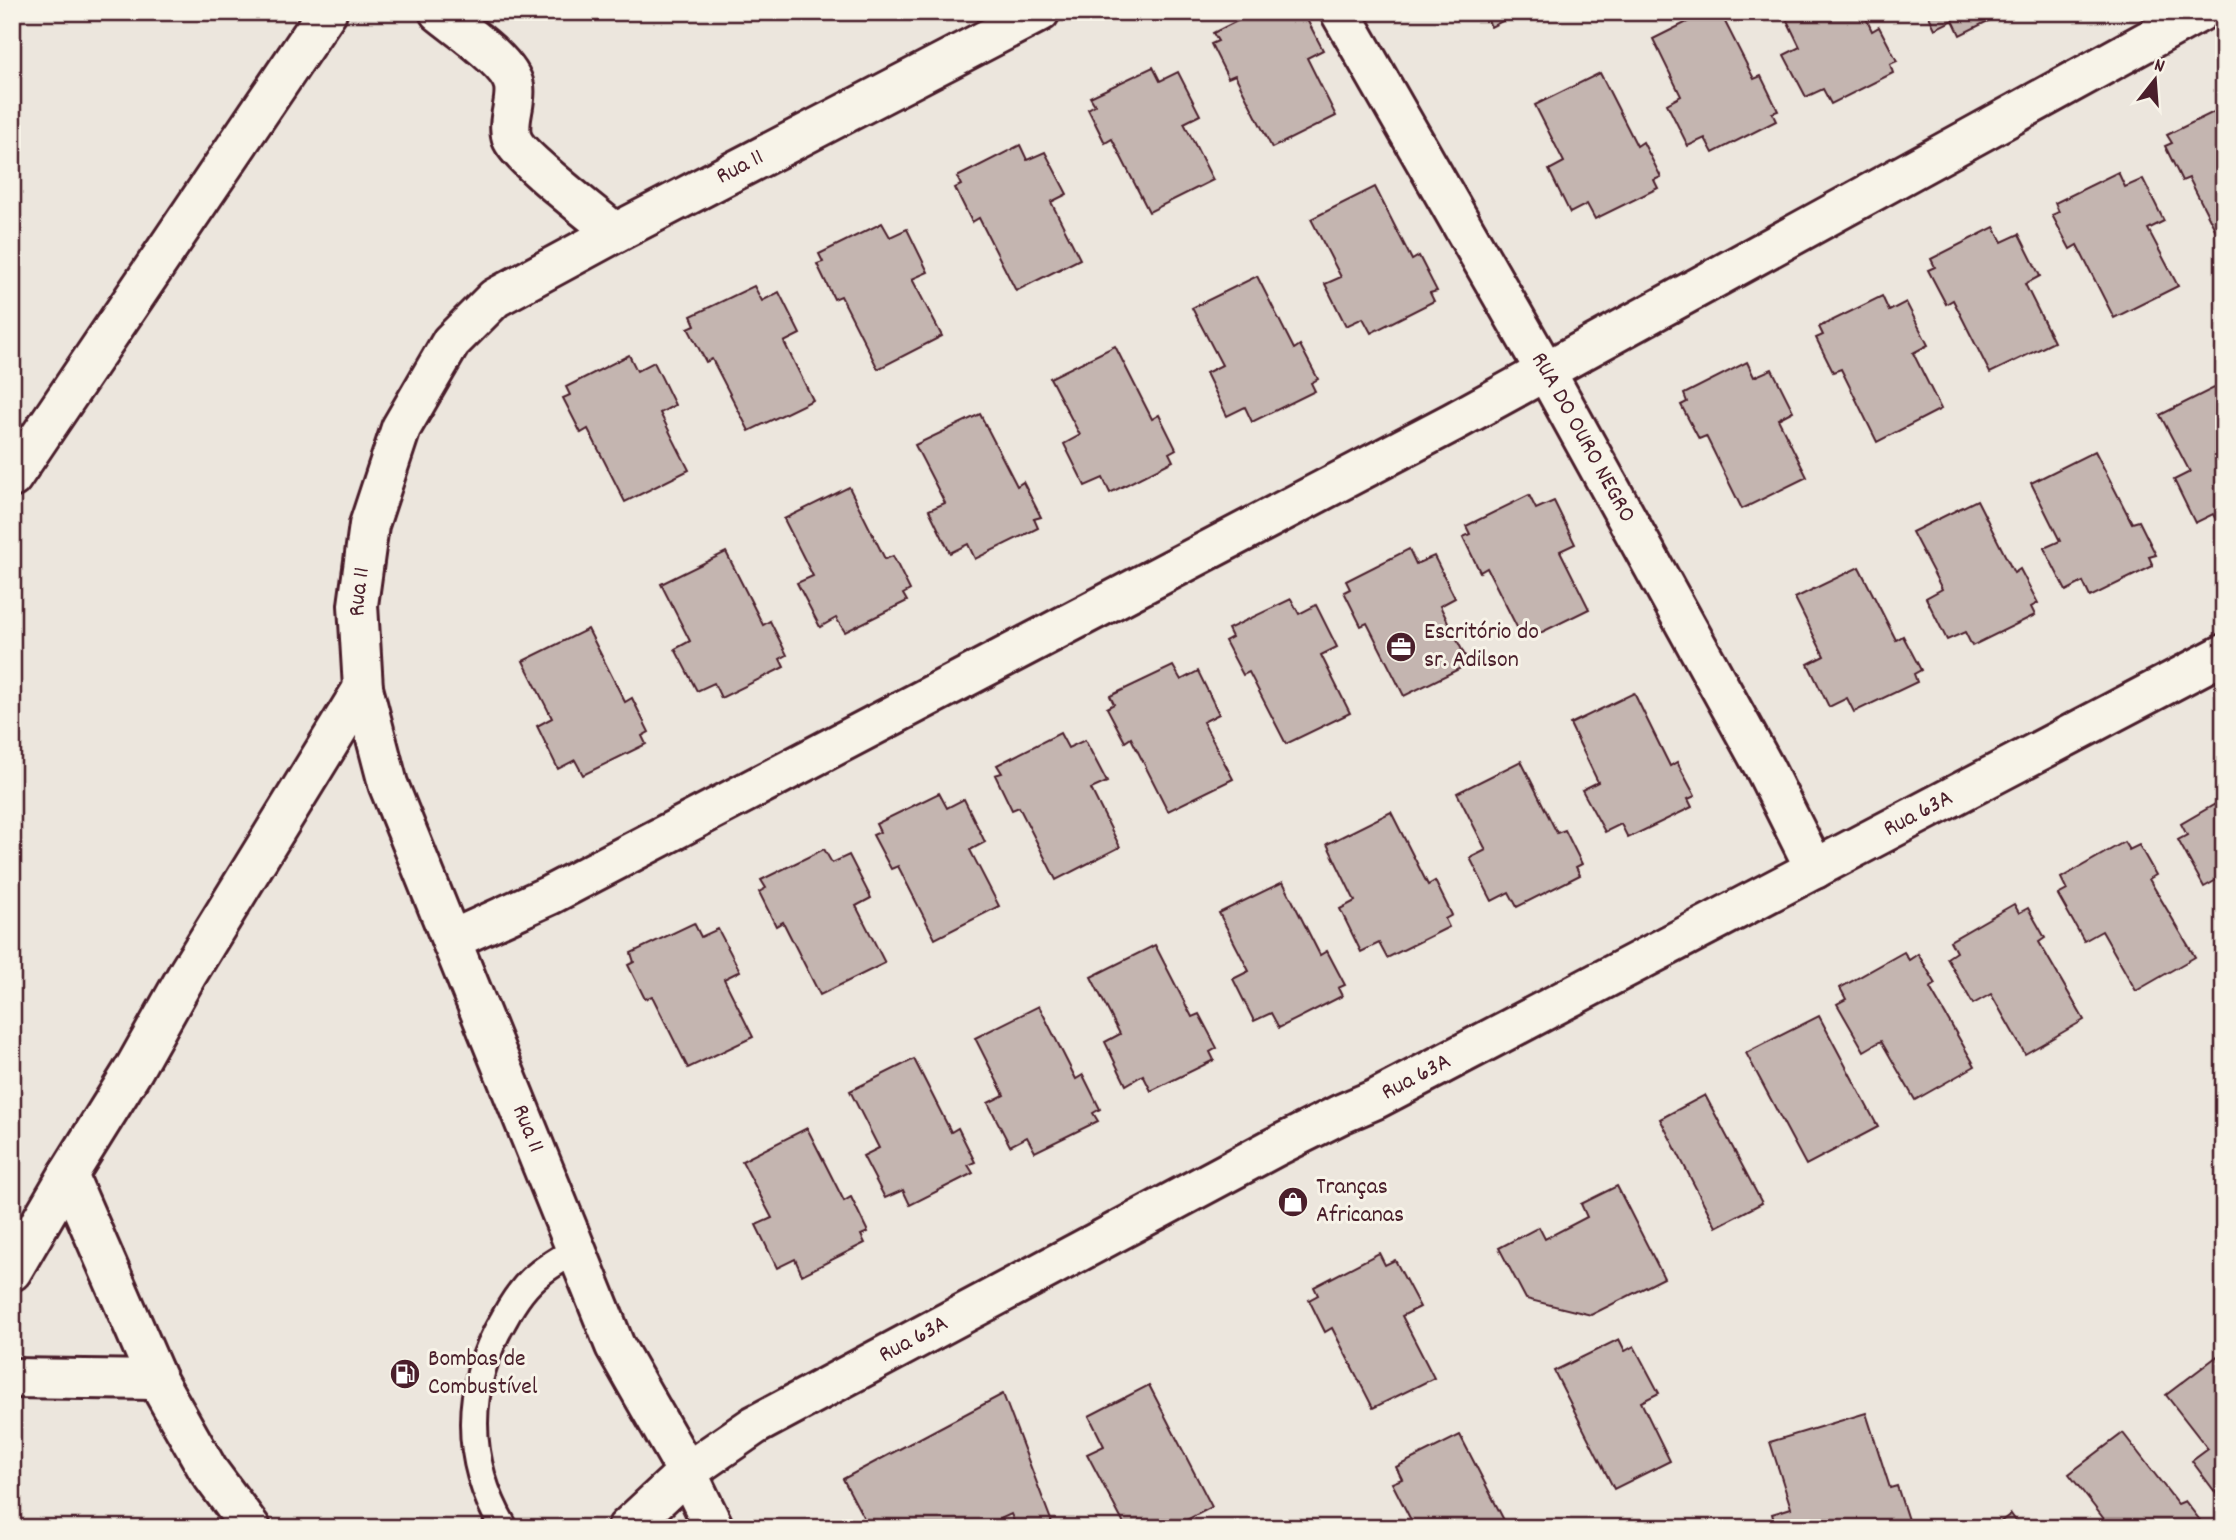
<svg xmlns="http://www.w3.org/2000/svg" width="2236" height="1540" viewBox="0 0 2236 1540" font-family="Dekko,sans-serif">
<style>
.building{fill:#c4b5b0;stroke:#4a1f2b;stroke-width:2}
.lines{fill:none;stroke-linecap:round;stroke-linejoin:round}
.service-casing{stroke:#4a1f2b;stroke-width:32}
.minor-casing{stroke:#4a1f2b;stroke-width:44}
.tertiary-casing{stroke:#4a1f2b;stroke-width:44}
.service{stroke:#f7f3e8;stroke-width:26}
.minor{stroke:#f7f3e8;stroke-width:38}
.tertiary{stroke:#f7f3e8;stroke-width:38}
.labels{text-anchor:middle;dominant-baseline:central;stroke-width:6;stroke-linejoin:round;paint-order:stroke}
.street-label{font-size:24px;fill:#4a1f2b;stroke:#f7f3e8}
.poi-label{font-size:24px;fill:#4a1f2b;stroke:#f7f3e8;text-anchor:start}
</style>
<rect width="100%" height="100%" fill="#ece6dd"/>
<filter id="ink" filterUnits="userSpaceOnUse"><feTurbulence type="fractalNoise" baseFrequency=".0143" numOctaves="2"/><feDisplacementMap in="SourceGraphic" scale="14" xChannelSelector="R" yChannelSelector="G"/><feConvolveMatrix kernelMatrix="1 2 1 2 8 2 1 2 1" color-interpolation-filters="sRGB"/></filter>
<g filter="url(#ink)">
<g class="building">
<path d="M 1255,12 L 1282,12 L 1283,16 L 1292,12 L 1303,12 L 1323,50 L 1307,58 L 1336,116 L 1272,148 L 1235,75 L 1228,78 L 1211,44 L 1218,41 L 1213,33 Z"/>
<path d="M 1484,12 L 1520,12 L 1491,27 Z"/>
<path d="M 1707,12 L 1720,12 L 1754,79 L 1761,76 L 1778,111 L 1772,113 L 1776,121 L 1713,153 L 1705,138 L 1688,146 L 1667,104 L 1681,96 L 1653,39 Z"/>
<path d="M 1783,12 L 1863,12 L 1872,31 L 1879,27 L 1897,61 L 1890,64 L 1893,73 L 1831,104 L 1823,89 L 1806,97 L 1784,55 L 1800,47 Z"/>
<path d="M 1927,12 L 2006,12 L 1960,35 L 1953,20 L 1935,29 Z"/>
<path d="M 1153,67 L 1160,81 L 1178,72 L 1200,115 L 1184,123 L 1213,180 L 1149,212 L 1112,139 L 1105,143 L 1088,109 L 1095,105 L 1090,97 Z"/>
<path d="M 1600,73 L 1637,146 L 1643,142 L 1661,177 L 1654,180 L 1658,188 L 1595,219 L 1587,204 L 1570,213 L 1549,170 L 1564,162 L 1535,105 Z"/>
<path d="M 2224,107 L 2224,247 L 2189,178 L 2182,181 L 2165,146 L 2172,143 L 2167,135 Z"/>
<path d="M 1020,145 L 1027,160 L 1045,152 L 1067,194 L 1051,202 L 1080,259 L 1016,291 L 979,218 L 972,222 L 955,188 L 961,185 L 957,177 Z"/>
<path d="M 2118,172 L 2125,187 L 2143,179 L 2164,221 L 2148,229 L 2178,286 L 2114,318 L 2077,245 L 2070,249 L 2052,215 L 2059,212 L 2055,203 Z"/>
<path d="M 1375,187 L 1412,260 L 1419,256 L 1437,291 L 1430,293 L 1434,301 L 1371,333 L 1363,318 L 1346,326 L 1325,284 L 1341,277 L 1311,219 Z"/>
<path d="M 882,223 L 890,237 L 907,229 L 928,272 L 912,279 L 942,336 L 878,369 L 841,296 L 834,299 L 817,264 L 823,262 L 819,254 Z"/>
<path d="M 1994,227 L 2002,242 L 2019,234 L 2040,276 L 2025,284 L 2054,342 L 1990,373 L 1953,300 L 1946,304 L 1928,270 L 1935,267 L 1931,259 Z"/>
<path d="M 1257,276 L 1294,349 L 1300,345 L 1318,379 L 1311,383 L 1315,391 L 1252,422 L 1245,407 L 1227,416 L 1206,373 L 1222,365 L 1192,308 Z"/>
<path d="M 754,286 L 762,301 L 779,292 L 800,334 L 784,342 L 813,400 L 749,431 L 712,359 L 706,362 L 688,328 L 695,325 L 691,316 Z"/>
<path d="M 1882,296 L 1889,311 L 1906,302 L 1928,345 L 1913,353 L 1941,409 L 1877,442 L 1841,369 L 1833,372 L 1816,338 L 1823,335 L 1819,327 Z"/>
<path d="M 1115,346 L 1152,419 L 1159,415 L 1176,449 L 1169,453 L 1173,461 L 1110,493 L 1103,478 L 1085,486 L 1064,444 L 1080,435 L 1050,378 Z"/>
<path d="M 629,355 L 637,371 L 654,362 L 675,405 L 660,413 L 689,470 L 625,502 L 588,429 L 581,433 L 563,398 L 570,395 L 566,387 Z"/>
<path d="M 1747,362 L 1754,377 L 1772,369 L 1793,411 L 1778,419 L 1807,477 L 1742,509 L 1706,436 L 1699,439 L 1681,405 L 1687,402 L 1684,394 Z"/>
<path d="M 2224,383 L 2224,527 L 2220,528 L 2213,514 L 2195,523 L 2174,480 L 2190,472 L 2160,415 Z"/>
<path d="M 980,414 L 1017,486 L 1023,482 L 1041,517 L 1034,519 L 1038,528 L 975,559 L 968,544 L 950,553 L 929,510 L 945,503 L 915,445 Z"/>
<path d="M 2095,451 L 2132,523 L 2139,521 L 2156,555 L 2149,557 L 2153,566 L 2090,597 L 2083,582 L 2066,591 L 2044,548 L 2060,541 L 2031,483 Z"/>
<path d="M 849,487 L 885,559 L 893,556 L 910,590 L 903,594 L 907,601 L 845,632 L 836,618 L 820,627 L 797,583 L 813,576 L 784,519 Z"/>
<path d="M 1529,495 L 1536,509 L 1554,501 L 1575,544 L 1560,551 L 1589,609 L 1524,641 L 1487,568 L 1480,572 L 1463,537 L 1470,534 L 1466,526 Z"/>
<path d="M 1977,500 L 2014,573 L 2020,569 L 2038,603 L 2031,607 L 2035,615 L 1972,646 L 1965,632 L 1947,640 L 1926,598 L 1942,589 L 1912,532 Z"/>
<path d="M 1409,549 L 1416,564 L 1434,556 L 1455,598 L 1440,606 L 1469,664 L 1404,696 L 1367,623 L 1361,626 L 1344,592 L 1350,589 L 1346,581 Z"/>
<path d="M 726,552 L 763,625 L 770,621 L 787,655 L 780,659 L 784,667 L 721,698 L 714,683 L 697,691 L 675,649 L 690,641 L 661,584 Z"/>
<path d="M 1859,567 L 1896,640 L 1903,636 L 1921,670 L 1914,674 L 1917,682 L 1854,712 L 1847,698 L 1829,707 L 1808,664 L 1824,656 L 1795,598 Z"/>
<path d="M 1291,599 L 1299,614 L 1316,605 L 1337,647 L 1321,655 L 1350,713 L 1286,744 L 1249,672 L 1243,675 L 1225,641 L 1232,637 L 1228,629 Z"/>
<path d="M 588,629 L 625,702 L 632,698 L 649,732 L 642,736 L 646,744 L 583,775 L 575,760 L 558,769 L 537,726 L 552,718 L 523,661 Z"/>
<path d="M 1173,666 L 1181,680 L 1198,671 L 1219,714 L 1203,722 L 1233,779 L 1168,811 L 1131,738 L 1125,742 L 1107,708 L 1114,704 L 1110,696 Z"/>
<path d="M 1634,693 L 1670,766 L 1677,762 L 1695,796 L 1688,799 L 1692,807 L 1628,838 L 1621,824 L 1605,832 L 1582,790 L 1598,782 L 1570,724 Z"/>
<path d="M 1060,733 L 1068,748 L 1085,740 L 1107,782 L 1091,789 L 1120,847 L 1056,880 L 1019,807 L 1012,810 L 995,775 L 1002,773 L 997,765 Z"/>
<path d="M 1521,761 L 1557,833 L 1565,830 L 1582,864 L 1576,867 L 1580,875 L 1517,907 L 1509,892 L 1492,901 L 1470,858 L 1486,850 L 1457,793 Z"/>
<path d="M 939,793 L 947,808 L 964,799 L 985,842 L 970,850 L 999,906 L 935,939 L 898,866 L 891,869 L 873,835 L 880,832 L 876,824 Z"/>
<path d="M 2224,799 L 2224,880 L 2222,877 L 2204,887 L 2178,840 L 2187,835 L 2181,824 Z"/>
<path d="M 1391,812 L 1428,885 L 1435,881 L 1452,915 L 1445,919 L 1449,927 L 1387,958 L 1379,943 L 1361,952 L 1340,909 L 1355,901 L 1327,844 Z"/>
<path d="M 2124,842 L 2129,850 L 2139,845 L 2156,875 L 2149,879 L 2195,957 L 2136,991 L 2102,931 L 2084,941 L 2058,895 L 2067,890 L 2061,878 Z"/>
<path d="M 824,849 L 832,863 L 849,855 L 871,898 L 856,906 L 885,963 L 820,995 L 783,922 L 776,926 L 759,892 L 766,888 L 761,880 Z"/>
<path d="M 1283,882 L 1320,955 L 1327,951 L 1345,985 L 1338,988 L 1342,996 L 1279,1028 L 1271,1013 L 1254,1021 L 1233,979 L 1249,971 L 1219,913 Z"/>
<path d="M 2014,904 L 2019,913 L 2028,908 L 2045,938 L 2039,942 L 2084,1020 L 2025,1054 L 1991,994 L 1973,1004 L 1947,958 L 1956,952 L 1950,941 Z"/>
<path d="M 694,923 L 701,937 L 718,929 L 740,971 L 724,979 L 753,1037 L 688,1068 L 652,996 L 645,999 L 628,965 L 634,962 L 631,953 Z"/>
<path d="M 1155,945 L 1192,1017 L 1199,1014 L 1217,1048 L 1210,1052 L 1214,1060 L 1151,1091 L 1143,1075 L 1126,1085 L 1105,1042 L 1120,1034 L 1091,977 Z"/>
<path d="M 1904,952 L 1909,960 L 1918,954 L 1936,984 L 1930,988 L 1975,1066 L 1915,1100 L 1881,1041 L 1864,1051 L 1837,1004 L 1846,999 L 1840,988 Z"/>
<path d="M 1039,1006 L 1076,1079 L 1083,1075 L 1100,1109 L 1093,1113 L 1098,1121 L 1035,1152 L 1027,1137 L 1010,1146 L 988,1103 L 1004,1095 L 975,1038 Z"/>
<path d="M 1819,1016 L 1878,1127 L 1806,1165 L 1746,1053 Z"/>
<path d="M 914,1059 L 951,1132 L 958,1128 L 975,1162 L 968,1165 L 973,1173 L 910,1205 L 903,1190 L 885,1198 L 863,1156 L 879,1148 L 850,1091 Z"/>
<path d="M 1705,1095 L 1762,1203 L 1716,1227 L 1660,1119 Z"/>
<path d="M 807,1128 L 844,1201 L 851,1197 L 868,1232 L 861,1235 L 865,1243 L 802,1275 L 795,1259 L 777,1268 L 756,1225 L 772,1218 L 742,1161 Z"/>
<path d="M 1617,1186 L 1664,1278 L 1591,1315 L 1526,1299 L 1499,1248 L 1539,1227 L 1545,1239 L 1587,1217 L 1581,1204 Z"/>
<path d="M 1379,1253 L 1385,1265 L 1395,1260 L 1420,1307 L 1402,1316 L 1434,1378 L 1373,1408 L 1332,1328 L 1325,1332 L 1309,1300 L 1318,1295 L 1314,1287 Z"/>
<path d="M 1619,1339 L 1625,1351 L 1634,1346 L 1659,1393 L 1641,1402 L 1670,1461 L 1614,1489 L 1554,1371 Z"/>
<path d="M 2220,1354 L 2224,1358 L 2224,1504 L 2192,1461 L 2208,1449 L 2166,1395 Z"/>
<path d="M 1149,1385 L 1212,1507 L 1171,1528 L 1126,1528 L 1087,1454 L 1104,1446 L 1089,1416 Z"/>
<path d="M 1003,1394 L 1054,1528 L 1017,1528 L 1011,1514 L 981,1528 L 869,1528 L 843,1479 Z"/>
<path d="M 1866,1413 L 1890,1488 L 1897,1486 L 1908,1520 L 1898,1523 L 1899,1528 L 1776,1528 L 1772,1514 L 1791,1508 L 1770,1442 Z"/>
<path d="M 2123,1433 L 2178,1504 L 2185,1501 L 2206,1528 L 2111,1528 L 2069,1474 Z"/>
<path d="M 1460,1435 L 1508,1528 L 1438,1528 L 1435,1522 L 1423,1528 L 1415,1528 L 1392,1483 L 1402,1479 L 1396,1467 Z"/>
<path d="M 2011,1514 L 2021,1528 L 1992,1528 Z"/>
</g>
<g class="lines">
<g class="service-casing">
<path id="service" d="M 504,1528 C 464,1460 464,1387 504,1319 C 513,1302 524,1285 540,1273 C 551,1264 564,1257 576,1250"/>
</g>
<g class="minor-casing">
<g id="minor">
<path d="M 439,12 C 458,28 510,62 514,86 C 517,103 506,122 512,139 C 519,158 596,216 615,233"/>
<path id="s1" d="M 1340,12 L 1546,372 L 1765,769 L 1815,869"/>
<path d="M 12,478 L 327,12"/>
<path d="M 451,940 L 550,895 L 1453,422 L 2200,12"/>
<path d="M 68,1175 L 157,1380 L 208,1470 L 251,1528"/>
<path d="M 12,1271 L 68,1175 L 134,1069 L 188,973 L 363,688"/>
<path d="M 12,1378 L 157,1380"/>
<path id="s2" d="M 687,1472 L 615,1346 L 388,784 L 363,688 L 358,605 L 369,525 L 401,428 L 451,342 L 495,298 L 615,233 L 1040,12"/>
</g>
</g>
<g class="tertiary-casing">
<g id="tertiary">
<path d="M 687,1472 L 714,1528"/>
<path id="s3" d="M 627,1528 L 687,1472 L 755,1425 L 1275,1147 L 1341,1114 L 1376,1099 L 2224,654"/>
</g>
</g>
<use href="#service" class="service"/>
<use href="#minor" class="minor"/>
<use href="#tertiary" class="tertiary"/>
</g>
</g>
<defs>
<g id="office-disc" transform="scale(1.575)"><circle r="9.5" fill="#4a1f2b" stroke="#f7f3e8"/><path d="M-6-3h4V-5.5h4V-3h4V5H-6ZM-1-4.5V-3h2v-1.5ZM-6 0V1H6V0Z" fill="#fff"/></g>
<g id="shop-disc" transform="scale(1.575)"><circle r="9.5" fill="#4a1f2b" stroke="#f7f3e8"/><path d="M-5-2.5h2.3a2.7 3.5 0 0 1 5.4 0H5L5.5 6h-11ZM-1.5-2.5h3a1.5 2.3 0 0 0-3 0Z" fill="#fff"/></g>
<g id="fuel-disc" transform="scale(1.575)"><circle r="9.5" fill="#4a1f2b" stroke="#f7f3e8"/><path d="M-5.5-6h7V0h2V4h1.3V-2.5L3-4.5l.8-.8L6-3V5H2.5V1h-1V6h-7ZM-4.2-4.7v3.2H.2V-4.7Z" fill="#fff"/></g>
</defs>
<g fill-rule="evenodd">
<use href="#office-disc" x="1401" y="647"/>
<use href="#shop-disc" x="1293" y="1202"/>
<use href="#fuel-disc" x="405" y="1374"/>
</g>
<g class="labels">
<g class="street-label">
<text stroke="none"><textPath href="#s2" startOffset="1556">Rua 11</textPath></text>
<text stroke="none"><textPath href="#s1" startOffset="490">RUA DO OURO NEGRO</textPath></text>
<text stroke="none"><textPath href="#s2" startOffset="947">Rua 11</textPath></text>
<text stroke="none"><textPath href="#s3" startOffset="1479">Rua 63A</textPath></text>
<text stroke="none"><textPath href="#s3" startOffset="912">Rua 63A</textPath></text>
<text transform="translate(527 1129) rotate(68)">Rua 11</text>
<text stroke="none"><textPath href="#s3" startOffset="345">Rua 63A</textPath></text>
</g>
<g class="poi-label">
<text x="1424" y="633">Escritório do<tspan x="1424" dy="28">sr. Adilson</tspan></text>
<text x="1316" y="1188">Tranças<tspan x="1316" dy="28">Africanas</tspan></text>
<text x="428" y="1360">Bombas de<tspan x="428" dy="28">Combustível</tspan></text>
</g>
</g>
<rect width="2236" height="1540" fill="none" stroke="#f7f3e8" stroke-width="42"/>
<rect x="21" y="21" width="2194" height="1498" fill="none" stroke="#4a1f2b" stroke-width="2.5" filter="url(#ink)"/>
<g transform="translate(2155 80) rotate(17)" stroke="#f7f3e8" stroke-width="5" paint-order="stroke">
<path d="M0-5L12 26L0 18L-12 26Z" fill="#4a1f2b"/>
<text y="-10" font-size="19" font-weight="bold" text-anchor="middle" fill="#4a1f2b">N</text>
</g>
</svg>
